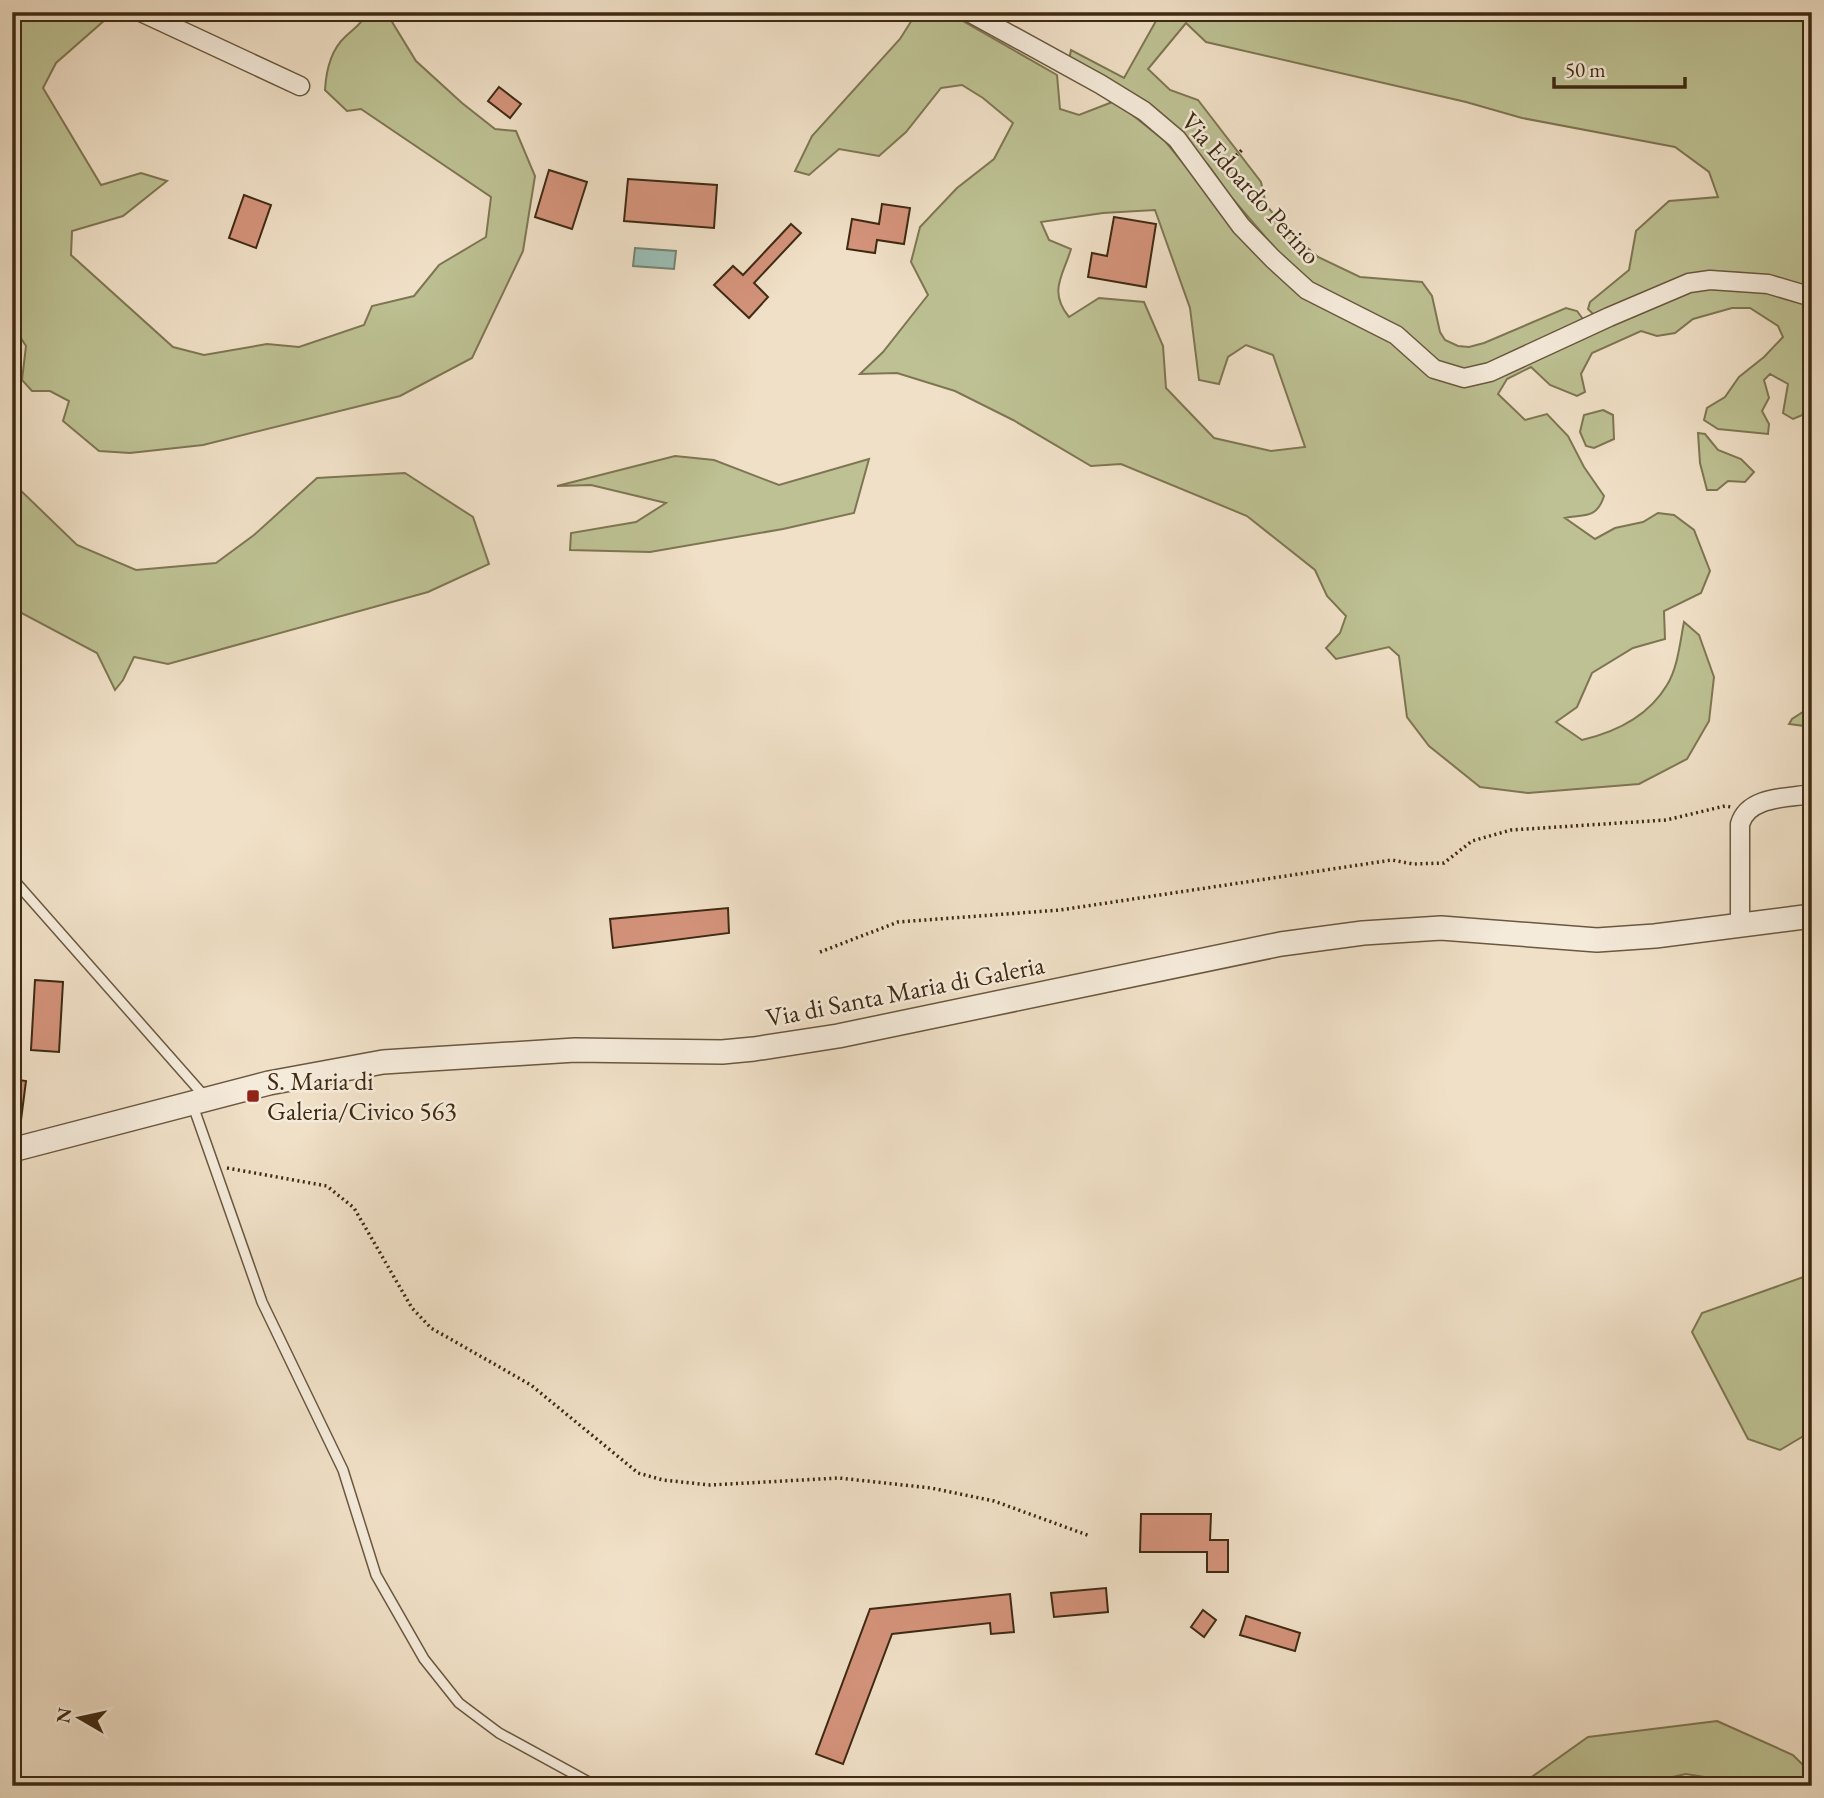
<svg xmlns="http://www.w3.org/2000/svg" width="1824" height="1798" viewBox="0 0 1824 1798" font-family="'EB Garamond',serif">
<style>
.green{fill:#bdc193;stroke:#7e7652;stroke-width:2;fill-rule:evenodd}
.water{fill:#9abdb5;stroke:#758274;stroke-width:2}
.building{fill:#d4937b;stroke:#3e2a12;stroke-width:2}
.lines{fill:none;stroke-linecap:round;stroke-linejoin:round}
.service-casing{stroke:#6a583f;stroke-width:12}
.minor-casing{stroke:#6a583f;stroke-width:21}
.tertiary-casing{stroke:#6a583f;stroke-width:26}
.path{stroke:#3e2a12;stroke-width:3.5;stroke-dasharray:2 3.5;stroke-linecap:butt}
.service{stroke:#f5ebdb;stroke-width:9}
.minor{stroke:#f5ebdb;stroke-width:18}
.tertiary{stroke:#f5ebdb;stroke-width:23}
.poi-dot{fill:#8f2418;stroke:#f5ebdb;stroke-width:2.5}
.labels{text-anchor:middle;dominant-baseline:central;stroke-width:5;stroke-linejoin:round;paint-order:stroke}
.street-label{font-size:26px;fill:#3e2a12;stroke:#f5ebdb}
.poi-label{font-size:26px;fill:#3e2a12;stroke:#f5ebdb;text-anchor:start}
</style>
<rect width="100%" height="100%" fill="#f0e0c7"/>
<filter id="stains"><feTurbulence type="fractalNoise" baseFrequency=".00286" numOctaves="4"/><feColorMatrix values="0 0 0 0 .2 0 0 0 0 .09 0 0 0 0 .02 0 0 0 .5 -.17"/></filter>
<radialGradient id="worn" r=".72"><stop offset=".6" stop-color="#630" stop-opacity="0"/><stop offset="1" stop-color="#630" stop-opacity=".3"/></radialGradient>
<g class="green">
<path d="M 49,12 L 114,12 L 56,63 L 43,88 L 101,185 L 141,173 L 167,181 L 123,216 L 72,231 L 71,255 L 173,347 L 204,355 L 267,344 L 299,347 L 364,325 L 372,306 L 414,296 L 439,265 L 486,237 L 491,197 L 361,109 L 347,111 L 325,90 C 326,72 331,50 345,37 C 354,28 362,24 368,12 L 386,12 L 416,61 L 462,103 L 495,129 L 516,131 L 535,176 L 523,251 L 472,358 L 400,396 L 203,445 L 130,453 L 99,451 L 63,421 L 69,401 L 50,391 L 32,391 L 22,380 L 26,346 L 16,331 L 12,330 L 12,16 L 40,18 Z"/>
<path d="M 917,12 L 947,12 L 1057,75 L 1060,109 L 1079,115 L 1115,101 L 1165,141 L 1244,237 L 1386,338 L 1421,369 L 1451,383 L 1484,382 L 1689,288 L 1767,288 L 1812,302 L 1812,411 L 1793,419 L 1783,413 L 1788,384 L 1770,374 L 1764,380 L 1769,398 L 1762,411 L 1769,424 L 1768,434 L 1718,429 L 1704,420 L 1707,408 L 1725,397 L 1739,377 L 1764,357 L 1783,337 L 1778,326 L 1750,308 L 1732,308 L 1693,319 L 1675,333 L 1657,336 L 1641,331 L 1592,353 L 1581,374 L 1585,392 L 1577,396 L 1550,385 L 1531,367 L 1507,379 L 1498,394 L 1525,420 L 1547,414 L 1568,436 L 1584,467 L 1604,496 C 1597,519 1584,514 1565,518 L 1595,539 L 1615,528 L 1643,522 L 1658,513 L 1674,515 L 1694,530 L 1710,571 L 1701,593 L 1664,611 L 1665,639 L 1633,648 L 1592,673 L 1577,707 L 1556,722 L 1582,740 C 1616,732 1648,717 1667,685 C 1678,667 1680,642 1684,622 L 1699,635 L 1714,677 L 1709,721 L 1687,759 L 1639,784 L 1528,793 L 1480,787 L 1429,746 L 1407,717 L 1399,656 L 1389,647 L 1336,659 L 1326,648 L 1340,633 L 1346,616 L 1327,596 L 1315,570 L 1247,516 L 1121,464 L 1091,466 L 1013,420 L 955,391 L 897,373 L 860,374 L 883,352 L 928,295 L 911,262 L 920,227 L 957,188 L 994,159 L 1013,123 L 983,98 L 962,85 L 941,88 L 906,132 L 879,156 L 839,149 L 809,175 L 795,171 L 812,136 L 900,39 ZM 1155,210 L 1190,308 L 1199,380 L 1219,384 L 1228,357 L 1246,345 L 1273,355 L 1305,447 L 1271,451 L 1214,438 L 1166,388 L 1163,346 L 1144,302 L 1099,298 L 1069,317 C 1048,291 1063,276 1071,249 L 1049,240 L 1041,222 L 1103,213 Z"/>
<path d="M 1161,12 L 1812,12 L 1812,289 C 1777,276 1745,270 1707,273 L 1595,316 L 1588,309 L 1590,302 L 1629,270 L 1636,231 L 1669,201 L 1718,197 L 1709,172 L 1675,147 L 1522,118 L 1466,102 L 1206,42 L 1186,23 L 1148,69 L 1170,90 L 1198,100 L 1261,182 L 1266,205 L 1287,230 L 1318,257 L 1360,277 L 1422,282 L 1432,296 L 1440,332 L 1445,340 L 1458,346 L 1469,347 L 1484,343 L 1566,308 L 1577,311 L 1586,323 L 1494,365 L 1455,373 L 1324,292 L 1294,270 L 1231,197 L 1208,165 L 1168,123 L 1069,60 L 1071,50 L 1124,78 Z"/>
<path d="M 1603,410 L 1613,415 L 1614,439 L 1594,448 L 1586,446 L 1580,432 L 1584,415 Z"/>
<path d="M 1698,433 L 1705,434 L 1718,450 L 1741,459 L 1754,472 L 1745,482 L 1728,481 L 1717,490 L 1707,490 L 1700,463 Z"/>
<path d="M 675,456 L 714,460 L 779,485 L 869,459 L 854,513 L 783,529 L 650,552 L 570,550 L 571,533 L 636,522 L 666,503 L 591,485 L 557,486 Z"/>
<path d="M 405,473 L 473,517 L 489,564 L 428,592 L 168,664 L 134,657 L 123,680 L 115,690 L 97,653 L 12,608 L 12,482 L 77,545 L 136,570 L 216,563 L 254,535 L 317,478 Z"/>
<path d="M 1812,706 L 1812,727 L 1789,724 L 1792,719 Z"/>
<path d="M 1812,1274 L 1812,1431 L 1780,1450 L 1748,1439 L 1692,1332 L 1702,1313 Z"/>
<path d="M 1717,1721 L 1793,1755 L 1812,1774 L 1811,1786 L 1760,1786 L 1686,1774 L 1631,1786 L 1519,1786 L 1588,1737 Z"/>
</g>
<path class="water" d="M 635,248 L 676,251 L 674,269 L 633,266 Z"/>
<g class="building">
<path d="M 499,87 L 521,104 L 510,118 L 488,101 Z"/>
<path d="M 549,170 L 587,182 L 572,229 L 535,217 Z"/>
<path d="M 628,179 L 717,185 L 714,228 L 624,221 Z"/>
<path d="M 244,195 L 271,205 L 256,248 L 229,238 Z"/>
<path d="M 882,204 L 910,208 L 904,244 L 877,240 L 875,253 L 847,249 L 852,219 L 879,224 Z"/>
<path d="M 1114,217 L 1156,224 L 1146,287 L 1088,277 L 1092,253 L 1107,256 Z"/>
<path d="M 791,224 L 801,233 L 754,283 L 768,297 L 749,318 L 714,285 L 733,266 L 743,275 Z"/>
<path d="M 728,908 L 729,933 L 613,948 L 610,919 Z"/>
<path d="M 35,980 L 63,982 L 59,1052 L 31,1050 Z"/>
<path d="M 12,1079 L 26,1081 L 21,1120 L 12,1120 Z"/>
<path d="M 1141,1514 L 1211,1514 L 1210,1540 L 1228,1540 L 1228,1572 L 1207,1572 L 1207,1552 L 1140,1552 Z"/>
<path d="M 1106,1588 L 1108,1612 L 1054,1617 L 1051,1593 Z"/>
<path d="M 1010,1594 L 1014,1632 L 991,1634 L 990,1623 L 892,1634 L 843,1764 L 816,1754 L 870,1609 Z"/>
<path d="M 1203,1610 L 1216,1620 L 1204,1637 L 1191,1627 Z"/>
<path d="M 1246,1616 L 1300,1633 L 1295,1651 L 1240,1635 Z"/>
</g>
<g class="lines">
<g class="service-casing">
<g id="service">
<path d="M 12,878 L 206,1098"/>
<path d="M 192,1103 L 262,1302 L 343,1470 L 376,1575 L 424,1659 L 459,1703 L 499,1733 L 596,1786"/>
</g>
</g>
<g class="minor-casing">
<g id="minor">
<path d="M 141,12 L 300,86"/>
<path d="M 969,12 L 1100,84 L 1144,111 L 1177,139 L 1241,226 L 1273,259 L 1307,290 L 1396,335 L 1434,369 L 1464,378 L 1490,372 L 1609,317 L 1689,283 L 1710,280 L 1768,284 L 1812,297"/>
<path d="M 1740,926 L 1740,824 C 1748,796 1788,798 1812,794"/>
</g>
</g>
<g class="tertiary-casing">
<path id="tertiary" d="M 12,1150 L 269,1083 L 383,1062 L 575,1050 L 722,1052 L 754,1049 L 838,1036 L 1281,944 L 1363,933 L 1441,928 L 1597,940 L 1655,936 L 1812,916"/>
</g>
<g class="path">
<path d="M 1219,169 L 1225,166 L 1244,148"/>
<path d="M 820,952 L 898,922 L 1060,910 L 1392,860 L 1413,864 L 1444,863 L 1472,841 L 1511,830 L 1666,820 L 1725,806 L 1731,807"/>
<path d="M 227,1168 L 327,1186 L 354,1208 L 412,1308 L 431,1328 L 531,1385 L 638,1473 L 663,1480 L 710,1485 L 839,1478 L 931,1488 L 994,1501 L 1090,1536"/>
</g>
<use href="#service" class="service"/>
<use href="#minor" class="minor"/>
<use href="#tertiary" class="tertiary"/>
</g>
<rect class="poi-dot" x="246" y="1089" width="14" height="14" rx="3.5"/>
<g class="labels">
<g class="street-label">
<text transform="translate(1251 188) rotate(48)">Via Edoardo Perino</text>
<text transform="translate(905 991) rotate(-11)">Via di Santa Maria di Galeria</text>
</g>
<g class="poi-label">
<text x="267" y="1081">S. Maria di<tspan x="267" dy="30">Galeria/Civico 563</tspan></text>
</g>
</g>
<rect width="1824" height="1798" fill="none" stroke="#f0e0c7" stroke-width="42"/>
<rect x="14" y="14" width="1796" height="1770" fill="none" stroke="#3e2a12" stroke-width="3.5"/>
<rect x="21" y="21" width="1782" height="1756" fill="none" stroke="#3e2a12" stroke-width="2"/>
<g transform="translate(80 1718) rotate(279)" stroke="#f5ebdb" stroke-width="5" paint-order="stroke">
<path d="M0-5L12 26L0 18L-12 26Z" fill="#3e2a12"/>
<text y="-10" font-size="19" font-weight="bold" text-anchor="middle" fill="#3e2a12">N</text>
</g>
<path d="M1554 77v10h131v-10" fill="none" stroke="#3e2a12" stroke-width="3.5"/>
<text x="1565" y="77" font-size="21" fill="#3e2a12" stroke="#f5ebdb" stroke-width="5" paint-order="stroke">50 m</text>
<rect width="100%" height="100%" filter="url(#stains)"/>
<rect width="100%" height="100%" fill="url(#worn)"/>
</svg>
